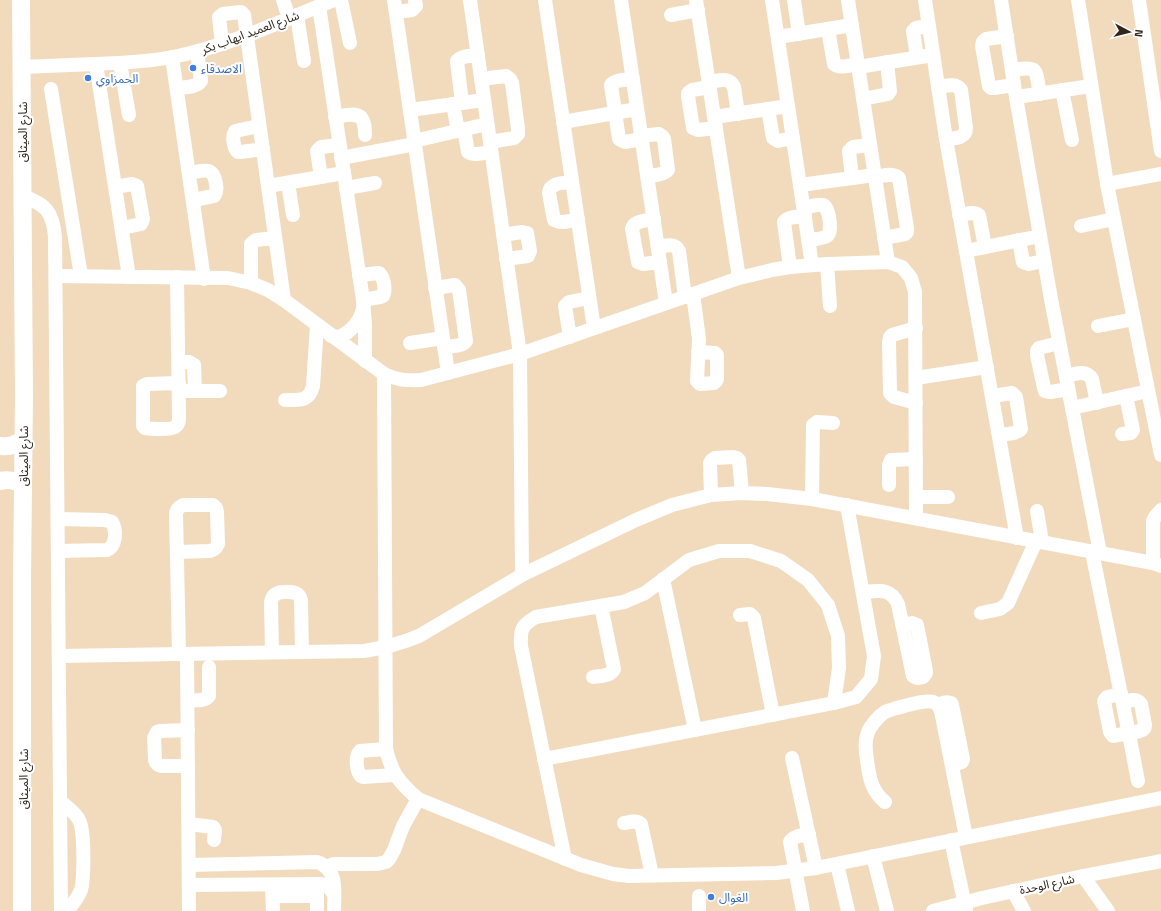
<svg xmlns="http://www.w3.org/2000/svg" width="1161" height="911" viewBox="0 0 1161 911" font-family="'Titillium Web','Noto Sans Arabic',sans-serif">
<style>
.lines{fill:none;stroke-linecap:round;stroke-linejoin:round}
.minor{stroke:#fff;stroke-width:14}
.major{stroke:#fff;stroke-width:18}
.shop-dot{fill:#3f7fe0;stroke:#fff;stroke-width:1.5}
.labels{text-anchor:middle;dominant-baseline:central;stroke-width:4;stroke-linejoin:round;paint-order:stroke}
.street-label{font-size:12px;fill:#30271c;stroke:#fff}
.shop-label{font-size:12px;fill:#366cbe;stroke:#fff;text-anchor:start}
</style>
<rect width="100%" height="100%" fill="#f2dabd"/>
<g class="lines">
<g class="minor">
<path d="M 283,0 L 289,18"/>
<path d="M 341,0 L 350,43"/>
<path d="M 394,0 L 448,373"/>
<path d="M 470,0 L 520,354 L 522,575"/>
<path d="M 545,0 L 594,328"/>
<path d="M 621,0 L 666,303"/>
<path d="M 696,0 L 739,278"/>
<path d="M 772,0 L 812,265"/>
<path d="M 794,0 L 799,34"/>
<path d="M 848,0 L 888,262"/>
<path d="M 925,0 L 946,139 L 1017,538"/>
<path d="M 1001,0 L 1016,97 L 1051,299 L 1100,553"/>
<path d="M 1078,0 L 1107,184 L 1161,455"/>
<path d="M 1139,0 L 1161,151"/>
<path d="M 319,6 L 363,300 L 365,324 L 365,361"/>
<path d="M 396,12 L 412,10 L 416,6 L 415,0"/>
<path d="M 297,15 L 304,61"/>
<path d="M 671,15 L 698,10"/>
<path d="M 828,29 L 834,64 C 840,69 851,65 858,64"/>
<path d="M 1007,36 L 986,39 C 983,41 982,43 982,46 L 989,86 L 991,88 L 994,88 L 1014,85"/>
<path d="M 778,37 L 852,25"/>
<path d="M 222,44 L 219,17 L 223,14 L 241,12 L 244,15 L 284,300"/>
<path d="M 172,57 L 204,279"/>
<path d="M 917,57 L 913,31 L 916,28 L 929,26"/>
<path d="M 120,63 L 129,115"/>
<path d="M 96,64 L 129,277"/>
<path d="M 21,67 C 46,66 70,65 95,64 C 121,63 147,62 173,57 C 229,46 282,21 334,0"/>
<path d="M 858,67 L 933,55"/>
<path d="M 1012,70 C 1039,66 1035,68 1040,94"/>
<path d="M 481,79 L 506,76 L 510,79 L 512,83 L 518,129 L 518,134 L 514,138 L 490,142"/>
<path d="M 633,79 C 626,80 615,79 611,85 L 619,139 L 625,142 L 642,139"/>
<path d="M 709,82 C 718,81 729,76 734,87 L 738,114"/>
<path d="M 710,87 L 692,90 L 688,93 L 688,96 L 693,128 L 698,130 L 716,128"/>
<path d="M 938,87 C 946,86 956,82 961,90 L 966,128 C 966,139 954,138 946,139"/>
<path d="M 177,88 C 185,87 196,88 201,81 L 197,52"/>
<path d="M 51,89 L 81,276"/>
<path d="M 1062,90 L 1072,140"/>
<path d="M 1016,97 L 1091,86"/>
<path d="M 863,99 L 888,94 L 890,91 L 887,62"/>
<path d="M 462,103 L 457,61 C 462,55 471,56 478,55"/>
<path d="M 453,104 L 458,131"/>
<path d="M 768,109 L 773,138 L 778,141 L 793,138"/>
<path d="M 410,110 L 484,100"/>
<path d="M 335,117 C 343,116 359,110 363,121 C 365,125 365,131 365,135"/>
<path d="M 714,117 L 788,106"/>
<path d="M 563,122 L 637,109"/>
<path d="M 259,126 L 235,131 C 232,136 233,148 238,152 L 241,152 L 263,149"/>
<path d="M 464,129 L 468,152 C 474,156 484,153 491,152"/>
<path d="M 641,136 L 659,134 L 662,136 L 664,139 L 668,170 C 664,175 654,175 647,176"/>
<path d="M 414,141 L 487,124"/>
<path d="M 341,158 L 415,144"/>
<path d="M 189,173 C 204,171 213,165 216,184 C 217,189 217,192 214,196 L 193,200"/>
<path d="M 321,177 L 317,151 L 321,147 L 339,145"/>
<path d="M 875,177 C 883,176 892,172 899,178 L 907,228 L 907,232 L 905,234 L 884,238"/>
<path d="M 852,178 L 849,151 L 853,147 L 870,145"/>
<path d="M 572,182 C 564,183 550,182 549,193 L 554,220 C 560,224 571,221 578,219"/>
<path d="M 288,183 L 293,215"/>
<path d="M 1107,184 L 1161,174"/>
<path d="M 800,185 L 875,175"/>
<path d="M 268,186 L 344,173"/>
<path d="M 116,187 L 132,184 L 137,186 L 143,219 L 141,224 L 122,228"/>
<path d="M 346,188 L 375,183"/>
<path d="M 22,196 C 46,204 53,212 55,237 L 61,911"/>
<path d="M 804,208 C 809,207 817,204 823,205 C 829,207 833,232 827,236 C 823,239 814,239 809,240"/>
<path d="M 959,215 C 966,214 973,211 979,215 L 985,247"/>
<path d="M 654,219 C 646,221 634,220 632,229 L 638,262 L 643,264 L 660,262"/>
<path d="M 1081,226 L 1114,219"/>
<path d="M 503,235 L 522,232 L 527,233 L 530,251 L 528,256 L 506,259"/>
<path d="M 1019,240 L 1023,262 L 1029,264 L 1044,261"/>
<path d="M 658,247 C 665,246 675,242 679,251 L 685,297"/>
<path d="M 966,251 L 1040,236"/>
<path d="M 827,264 L 830,306"/>
<path d="M 790,267 L 784,222 C 788,216 798,217 805,216"/>
<path d="M 359,275 L 379,273 C 384,277 386,290 383,296 L 380,297 L 363,300"/>
<path d="M 56,276 L 228,278 L 251,283 L 268,290 L 284,300 L 384,374 C 397,380 407,381 421,380 L 520,354 L 739,278 L 772,270 L 790,267 L 827,264 L 888,262 L 902,267 L 911,278 L 915,292 L 916,518"/>
<path d="M 177,277 L 179,418 C 179,422 178,425 175,427 C 171,430 151,429 145,428 L 143,426 L 143,386 L 147,384 L 179,383"/>
<path d="M 251,283 L 251,244 L 256,240 L 275,238"/>
<path d="M 435,288 L 455,285 L 459,290 L 466,341 C 462,347 451,346 444,347"/>
<path d="M 693,294 L 699,339 L 697,381 L 700,384 L 714,383 L 716,381 L 717,379 L 717,355 L 715,353 L 698,352"/>
<path d="M 1098,326 L 1134,319"/>
<path d="M 916,328 L 892,335 L 890,337 L 889,342 L 890,393 L 894,397 L 916,403"/>
<path d="M 331,336 C 345,341 361,321 363,308"/>
<path d="M 570,337 L 565,306 L 569,302 L 589,298"/>
<path d="M 410,343 L 443,338"/>
<path d="M 1059,343 L 1039,348 L 1037,351 L 1037,355 L 1044,388 L 1045,391 L 1051,392 L 1068,389"/>
<path d="M 179,362 L 189,362 L 194,365 L 195,391"/>
<path d="M 384,374 L 386,749 C 392,774 399,782 418,799 L 581,865 L 613,874 L 629,876 L 776,873 L 816,868 L 1161,798"/>
<path d="M 1066,376 C 1075,374 1086,369 1092,379 L 1097,403"/>
<path d="M 916,378 L 987,367"/>
<path d="M 185,391 L 220,391"/>
<path d="M 992,396 L 1012,393 L 1016,397 L 1021,429 C 1017,434 1006,434 999,435"/>
<path d="M 285,400 C 299,400 309,402 313,386 L 317,325"/>
<path d="M 1072,408 L 1148,391"/>
<path d="M 1122,434 L 1131,433 L 1133,430 L 1126,396"/>
<path d="M 889,485 L 889,465 L 891,460 L 916,459"/>
<path d="M 711,495 L 710,463 L 712,460 L 715,458 L 733,457 L 737,458 L 739,460 L 742,493"/>
<path d="M 916,497 L 948,497"/>
<path d="M 812,499 L 813,425 L 817,422 L 833,423"/>
<path d="M 1037,511 L 1042,542"/>
<path d="M 58,519 L 105,520 L 112,522 C 117,531 116,546 107,550 L 58,551"/>
<path d="M 177,552 L 210,551 C 214,550 216,549 218,544 L 217,512 L 216,508 L 213,505 L 183,505 C 179,507 177,509 176,513 L 179,654"/>
<path d="M 1092,552 L 1129,734 L 1138,781"/>
<path d="M 1153,563 L 1153,521 L 1155,517 L 1161,510"/>
<path d="M 663,579 L 695,730"/>
<path d="M 863,592 C 879,591 890,587 898,604 L 913,676 L 917,678 L 923,677 L 926,673 L 926,671 L 917,625 L 912,623 L 902,625"/>
<path d="M 981,613 L 1000,609 L 1008,603 L 1036,541"/>
<path d="M 740,615 L 750,614 L 754,618 L 773,715"/>
<path d="M 272,652 L 271,602 C 273,593 278,592 286,592 C 293,592 299,592 301,600 L 302,652"/>
<path d="M 187,654 L 189,911"/>
<path d="M 59,656 L 364,651 C 383,648 400,644 419,636 L 522,575 L 636,520 L 672,505 L 711,495 L 742,493 L 767,494 L 812,499 L 1153,563 L 1161,566"/>
<path d="M 593,677 C 600,676 611,676 614,669 L 601,606"/>
<path d="M 1121,694 L 1107,697 L 1104,701 L 1110,732 L 1113,736 L 1140,731 C 1144,730 1145,729 1145,725 L 1141,704 C 1136,697 1129,701 1123,702"/>
<path d="M 188,700 C 195,700 204,702 209,696 L 209,667"/>
<path d="M 938,705 C 941,703 947,701 951,703 L 952,705 L 963,759 L 962,762 L 952,765"/>
<path d="M 188,730 L 160,731 L 157,732 L 154,738 L 155,760 C 156,764 157,765 161,766 L 188,766"/>
<path d="M 386,749 L 360,751 C 355,756 356,771 361,776 L 363,777 L 395,775"/>
<path d="M 792,758 L 816,868"/>
<path d="M 544,759 L 834,703 L 856,697 L 871,679 L 874,656 L 847,505"/>
<path d="M 60,801 C 67,807 76,813 79,820 C 85,831 84,879 81,890 C 78,898 72,905 67,911"/>
<path d="M 885,802 C 873,792 870,781 868,767 C 866,753 863,740 870,728 C 874,722 879,716 885,712 C 892,709 926,699 933,702 C 938,703 939,707 941,711 L 966,837"/>
<path d="M 624,823 C 630,822 636,820 641,824 L 652,875"/>
<path d="M 189,824 L 213,827 L 215,830 L 214,840"/>
<path d="M 951,840 L 966,910"/>
<path d="M 873,856 L 887,911"/>
<path d="M 565,859 L 521,646 C 520,629 522,625 536,617 L 624,602 L 645,593 L 689,560 L 719,551 L 750,551 L 781,561 L 808,580 L 828,605 L 838,636 L 839,668 L 834,703"/>
<path d="M 837,864 L 848,911"/>
<path d="M 189,865 L 317,862 C 339,869 334,893 334,911"/>
<path d="M 328,867 L 333,864 L 377,864 L 386,862 L 389,859 L 394,850 L 403,826 L 418,799"/>
<path d="M 1083,876 L 1108,911"/>
<path d="M 189,885 L 321,884 L 328,886 L 334,894"/>
<path d="M 272,887 L 273,911"/>
<path d="M 317,887 L 317,911"/>
<path d="M 1013,891 L 1024,911"/>
<path d="M 273,896 L 317,896"/>
<path d="M 699,911 L 699,896"/>
<path d="M 803,911 L 790,842 C 793,836 803,835 809,834"/>
<path d="M 933,911 L 982,898 L 1083,876 L 1161,861"/>
</g>
<g class="major">
<path d="M 21,0 L 24,396 L 22,579 L 22,911"/>
<path d="M 0,446 C 10,447 15,445 23,440"/>
<path d="M 0,481 C 9,479 15,480 23,485"/>
</g>
</g>
<g class="shop-dot">
<circle cx="193" cy="68" r="4"/>
<circle cx="88" cy="78" r="4"/>
<circle cx="711" cy="897" r="4"/>
</g>
<g class="labels">
<g class="street-label">
<text transform="translate(250 32) rotate(-20)">شارع العميد ايهاب بكر</text>
<text transform="translate(22 132) rotate(-90)">شارع الميثاق</text>
<text transform="translate(23 456) rotate(-90)">شارع الميثاق</text>
<text transform="translate(23 779) rotate(-90)">شارع الميثاق</text>
<text transform="translate(1047 884) rotate(-12)">شارع الوحدة</text>
</g>
<g class="shop-label">
<text x="201" y="68">الاصدقاء</text>
<text x="96" y="78">الحمزاوي</text>
<text x="719" y="897">الغوال</text>
</g>
</g>
<g transform="translate(1129 32) rotate(97)" stroke="#ffffff" stroke-width="3" paint-order="stroke">
<path d="M0-3L7 15L0 10L-7 15Z" fill="#30271c"/>
<text y="-6" font-size="11" font-weight="bold" text-anchor="middle" fill="#30271c">N</text>
</g>
</svg>
